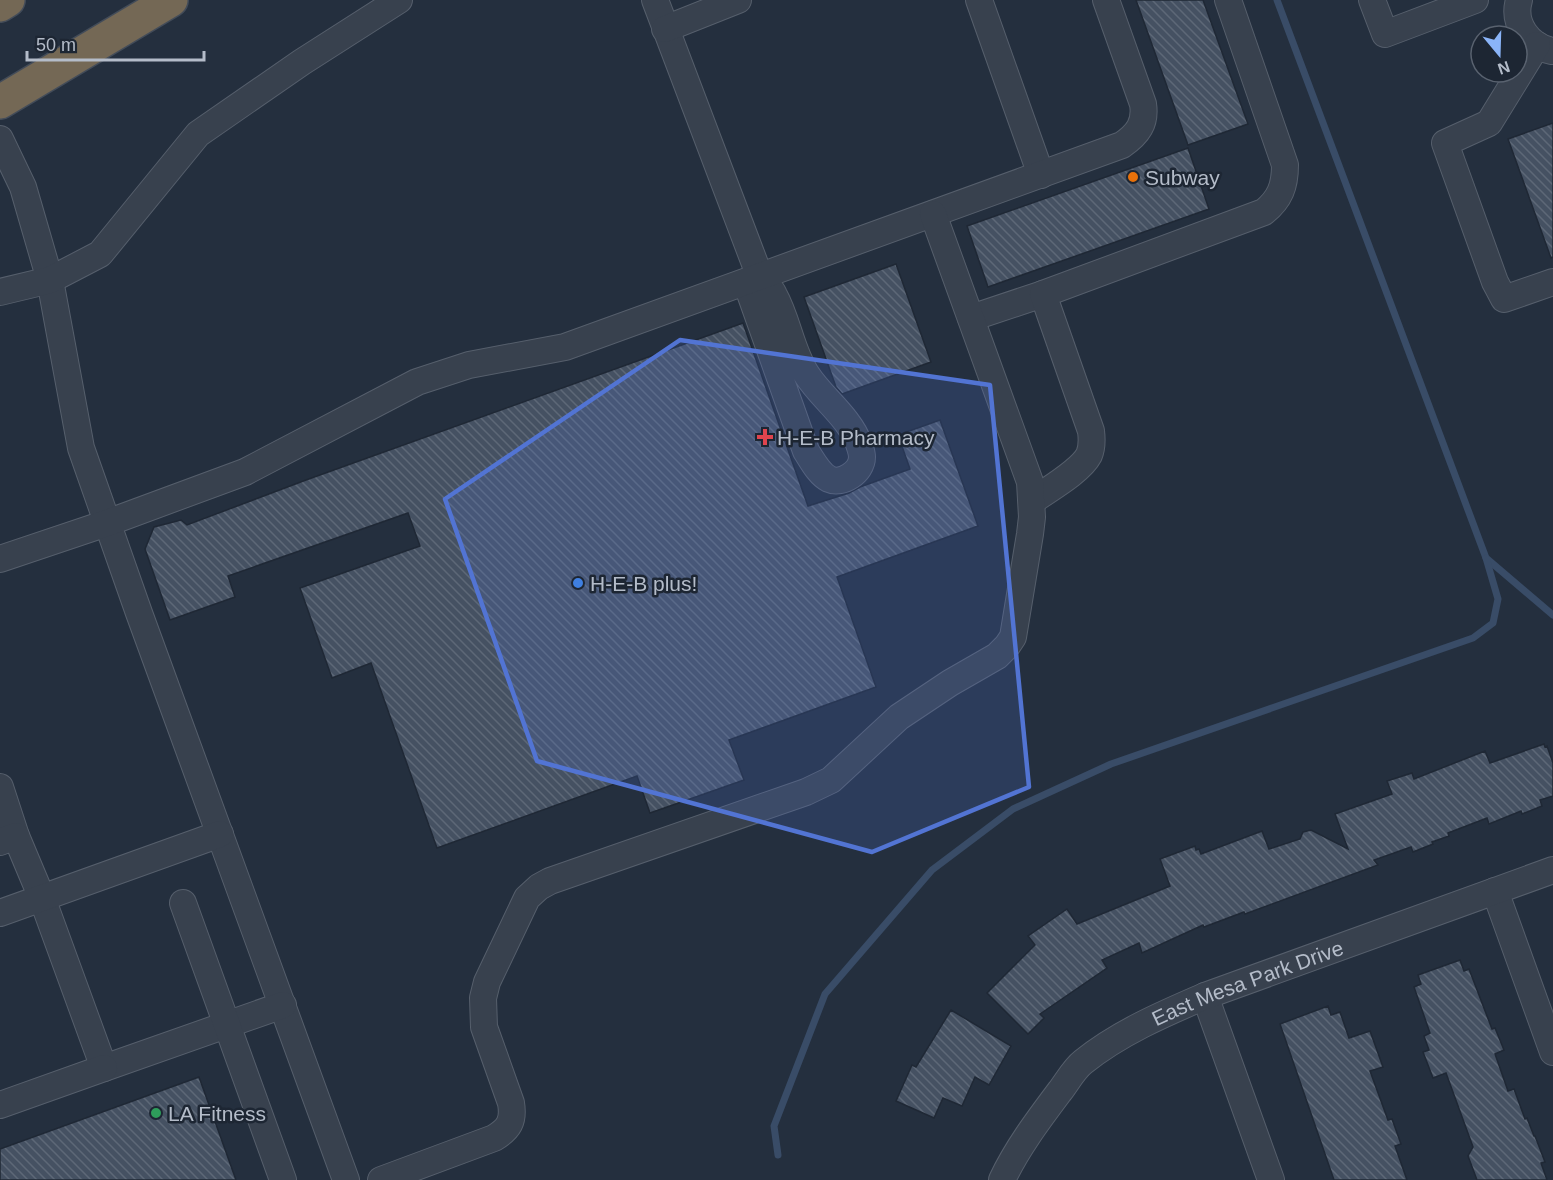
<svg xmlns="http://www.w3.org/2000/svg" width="1553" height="1180" viewBox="0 0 1553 1180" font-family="Arial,sans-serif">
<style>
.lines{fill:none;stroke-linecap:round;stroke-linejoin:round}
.stream{stroke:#394c67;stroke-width:7}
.building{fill:url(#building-back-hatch);stroke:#1f2835;stroke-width:1.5}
.minor-casing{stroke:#565f6c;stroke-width:28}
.highway-casing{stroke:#434c59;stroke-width:36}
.minor{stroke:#38414e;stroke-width:26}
.highway{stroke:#746855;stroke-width:33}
.marked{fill:#5274d3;fill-opacity:0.2;stroke:#5274d3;stroke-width:4.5;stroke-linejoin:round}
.food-dot{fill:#e8710a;stroke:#1d2633;stroke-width:2}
.health-dot{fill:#e0444e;stroke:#1d2633;stroke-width:2}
.shop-dot{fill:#3f7fe0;stroke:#1d2633;stroke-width:2}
.leisure-dot{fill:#2e9e5b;stroke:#1d2633;stroke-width:2}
.labels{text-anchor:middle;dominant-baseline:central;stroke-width:5;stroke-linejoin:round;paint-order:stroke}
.poi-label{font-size:21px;fill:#b4bcc9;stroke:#1d2633;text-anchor:start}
.street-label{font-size:21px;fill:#b4bcc9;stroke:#1d2633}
</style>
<defs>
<pattern id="building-back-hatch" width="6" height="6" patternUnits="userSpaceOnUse" patternTransform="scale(1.5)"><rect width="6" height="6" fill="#455162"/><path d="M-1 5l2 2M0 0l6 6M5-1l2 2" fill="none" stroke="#5d6877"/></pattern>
</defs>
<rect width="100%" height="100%" fill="#242f3e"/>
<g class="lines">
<g class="stream">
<path d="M 1277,0 L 1486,558 L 1553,615"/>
<path d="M 778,1155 L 774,1126 L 825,994 L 932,870 L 1013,809 L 1111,764 L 1473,638 L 1493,623 L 1498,599 L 1486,558"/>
</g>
</g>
<g class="building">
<path d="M 1136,0 L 1203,0 L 1248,124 L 1188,145 Z"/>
<path d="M 1553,123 L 1553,257 L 1551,258 L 1508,139 Z"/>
<path d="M 1188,148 L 1209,209 L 988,287 L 967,226 Z"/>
<path d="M 896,264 L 931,362 L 842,394 L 836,387 L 804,297 Z"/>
<path d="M 743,323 L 808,506 L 849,493 L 860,487 L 910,469 L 898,435 L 940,420 L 978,526 L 837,577 L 876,687 L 729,740 L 744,780 L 650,813 L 637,776 L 437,848 L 371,663 L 332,678 L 300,588 L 420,546 L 408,513 L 228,576 L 235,597 L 170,620 L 145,549 L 154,527 L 181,520 L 187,525 L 306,480 Z"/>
<path d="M 1544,744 L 1545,747 L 1547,746 L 1553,763 L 1553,796 L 1540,800 L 1542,806 L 1522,814 L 1521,811 L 1489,824 L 1487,818 L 1448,833 L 1449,836 L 1432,842 L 1433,844 L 1413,852 L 1411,847 L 1374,860 L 1378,865 L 1245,914 L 1244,912 L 1204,927 L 1203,925 L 1142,953 L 1139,943 L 1102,960 L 1107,968 L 1040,1014 L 1044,1018 L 1028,1034 L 987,993 L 1035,945 L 1028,936 L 1067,909 L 1077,924 L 1170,886 L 1160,859 L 1195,846 L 1196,850 L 1199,849 L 1201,854 L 1262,831 L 1269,849 L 1300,839 L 1303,832 L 1311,830 L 1348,849 L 1335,814 L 1392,794 L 1387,781 L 1412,773 L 1414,779 L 1485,751 L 1490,763 Z"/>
<path d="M 1460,960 L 1464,971 L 1469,969 L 1492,1029 L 1495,1028 L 1504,1050 L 1495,1054 L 1508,1091 L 1514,1089 L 1525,1119 L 1527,1118 L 1534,1136 L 1535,1136 L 1545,1162 L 1541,1163 L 1547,1180 L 1477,1180 L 1468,1156 L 1473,1147 L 1446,1073 L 1433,1078 L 1423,1052 L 1429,1050 L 1424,1036 L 1430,1033 L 1414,987 L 1421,984 L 1418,975 Z"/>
<path d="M 1328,1006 L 1331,1015 L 1340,1012 L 1349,1038 L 1370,1031 L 1383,1067 L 1370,1071 L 1388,1120 L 1392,1119 L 1401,1144 L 1395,1146 L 1407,1180 L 1334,1180 L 1280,1024 Z"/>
<path d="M 951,1010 L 1011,1046 L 989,1085 L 975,1077 L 962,1106 L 943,1098 L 934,1118 L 896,1101 L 912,1065 L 916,1067 Z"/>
<path d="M 199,1077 L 236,1180 L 0,1180 L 0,1149 Z"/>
</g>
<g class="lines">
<g class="minor-casing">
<g id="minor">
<path d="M 655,0 L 760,277 C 765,283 771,288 774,295 C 788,320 791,351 807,375 C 821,397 850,418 859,444 C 860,447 862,453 862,457 C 862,472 842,485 829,479 C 819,474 812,460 806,451 L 746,282"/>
<path d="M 979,0 L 1041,175"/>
<path d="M 1372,0 L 1385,34 L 1475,0"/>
<path d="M 1519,0 C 1512,24 1529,46 1552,51"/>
<path d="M 665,29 L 738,0"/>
<path d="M 1537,45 L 1489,123 L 1445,143 L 1495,282 L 1504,299 L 1553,282"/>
<path d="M 0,139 L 23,187 L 50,280 L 81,448 L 139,613 L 346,1180"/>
<path d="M 0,292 L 50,280 L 100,254 L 198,134 L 302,62 L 399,0"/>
<path d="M 971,318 L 1043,294"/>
<path d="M 1032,501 C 1047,490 1080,472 1089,455 C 1092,448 1092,439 1091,431 L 1043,294 L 1264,212 C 1280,199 1285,186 1285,165 L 1228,0"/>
<path d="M 0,559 L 107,523 L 245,472 L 417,382 L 469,365 L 565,347 L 1122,145 C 1138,134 1146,123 1143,104 L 1106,0"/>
<path d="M 0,787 L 16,836"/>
<path d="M 0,842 L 16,836 L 42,898 L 104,1068 L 283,1005"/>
<path d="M 1495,891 L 1553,1052"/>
<path d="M 183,903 L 283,1180"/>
<path d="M 0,913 L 220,834"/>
<path d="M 1205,996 L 1271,1180"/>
<path d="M 0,1105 L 104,1068"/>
<path d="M 381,1180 L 494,1138 C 509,1129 514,1121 511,1103 L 484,1027 L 483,998 L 487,982 L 527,898 L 539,887 L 550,881 L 806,792 L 831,780 L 899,717 L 950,683 L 997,656 L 1007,646 L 1013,637 L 1030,534 L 1032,517 L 1030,482 L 933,214"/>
<path id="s1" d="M 1002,1180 C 1017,1148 1039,1119 1060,1091 C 1067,1082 1074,1069 1083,1062 C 1119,1033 1163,1014 1205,996 L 1553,870"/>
</g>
</g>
<g class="highway-casing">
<g id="highway">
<path d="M 0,5 L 8,0"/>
<path d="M 0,102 L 171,0"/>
</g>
</g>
<use href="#minor" class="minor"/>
<use href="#highway" class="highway"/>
</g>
<path class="marked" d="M 680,340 L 990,385 L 1029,787 L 872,852 L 537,761 L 445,499 Z"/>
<circle class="food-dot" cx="1133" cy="177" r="6"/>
<path class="health-dot" d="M762 428h6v6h6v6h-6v6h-6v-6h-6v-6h6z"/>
<circle class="shop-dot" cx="578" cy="583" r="6"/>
<circle class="leisure-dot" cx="156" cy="1113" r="6"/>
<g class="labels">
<g class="poi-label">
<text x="1145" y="177">Subway</text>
<text x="777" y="437">H-E-B Pharmacy</text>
<text x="590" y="583">H-E-B plus!</text>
<text x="168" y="1113">LA Fitness</text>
</g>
<g class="street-label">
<text stroke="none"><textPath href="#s1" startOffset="327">East Mesa Park Drive</textPath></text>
</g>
</g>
<g transform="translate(1499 54) rotate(161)"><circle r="28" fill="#1d2633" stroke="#59626f" stroke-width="1.5"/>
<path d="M0-4.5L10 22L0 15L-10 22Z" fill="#8ab4f8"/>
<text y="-9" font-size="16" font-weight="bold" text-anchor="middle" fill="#b4bcc9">N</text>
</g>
<path d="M27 51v9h177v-9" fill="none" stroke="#b4bcc9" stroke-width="3"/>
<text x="36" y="51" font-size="18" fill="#b4bcc9" stroke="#1d2633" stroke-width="4.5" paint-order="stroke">50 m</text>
</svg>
